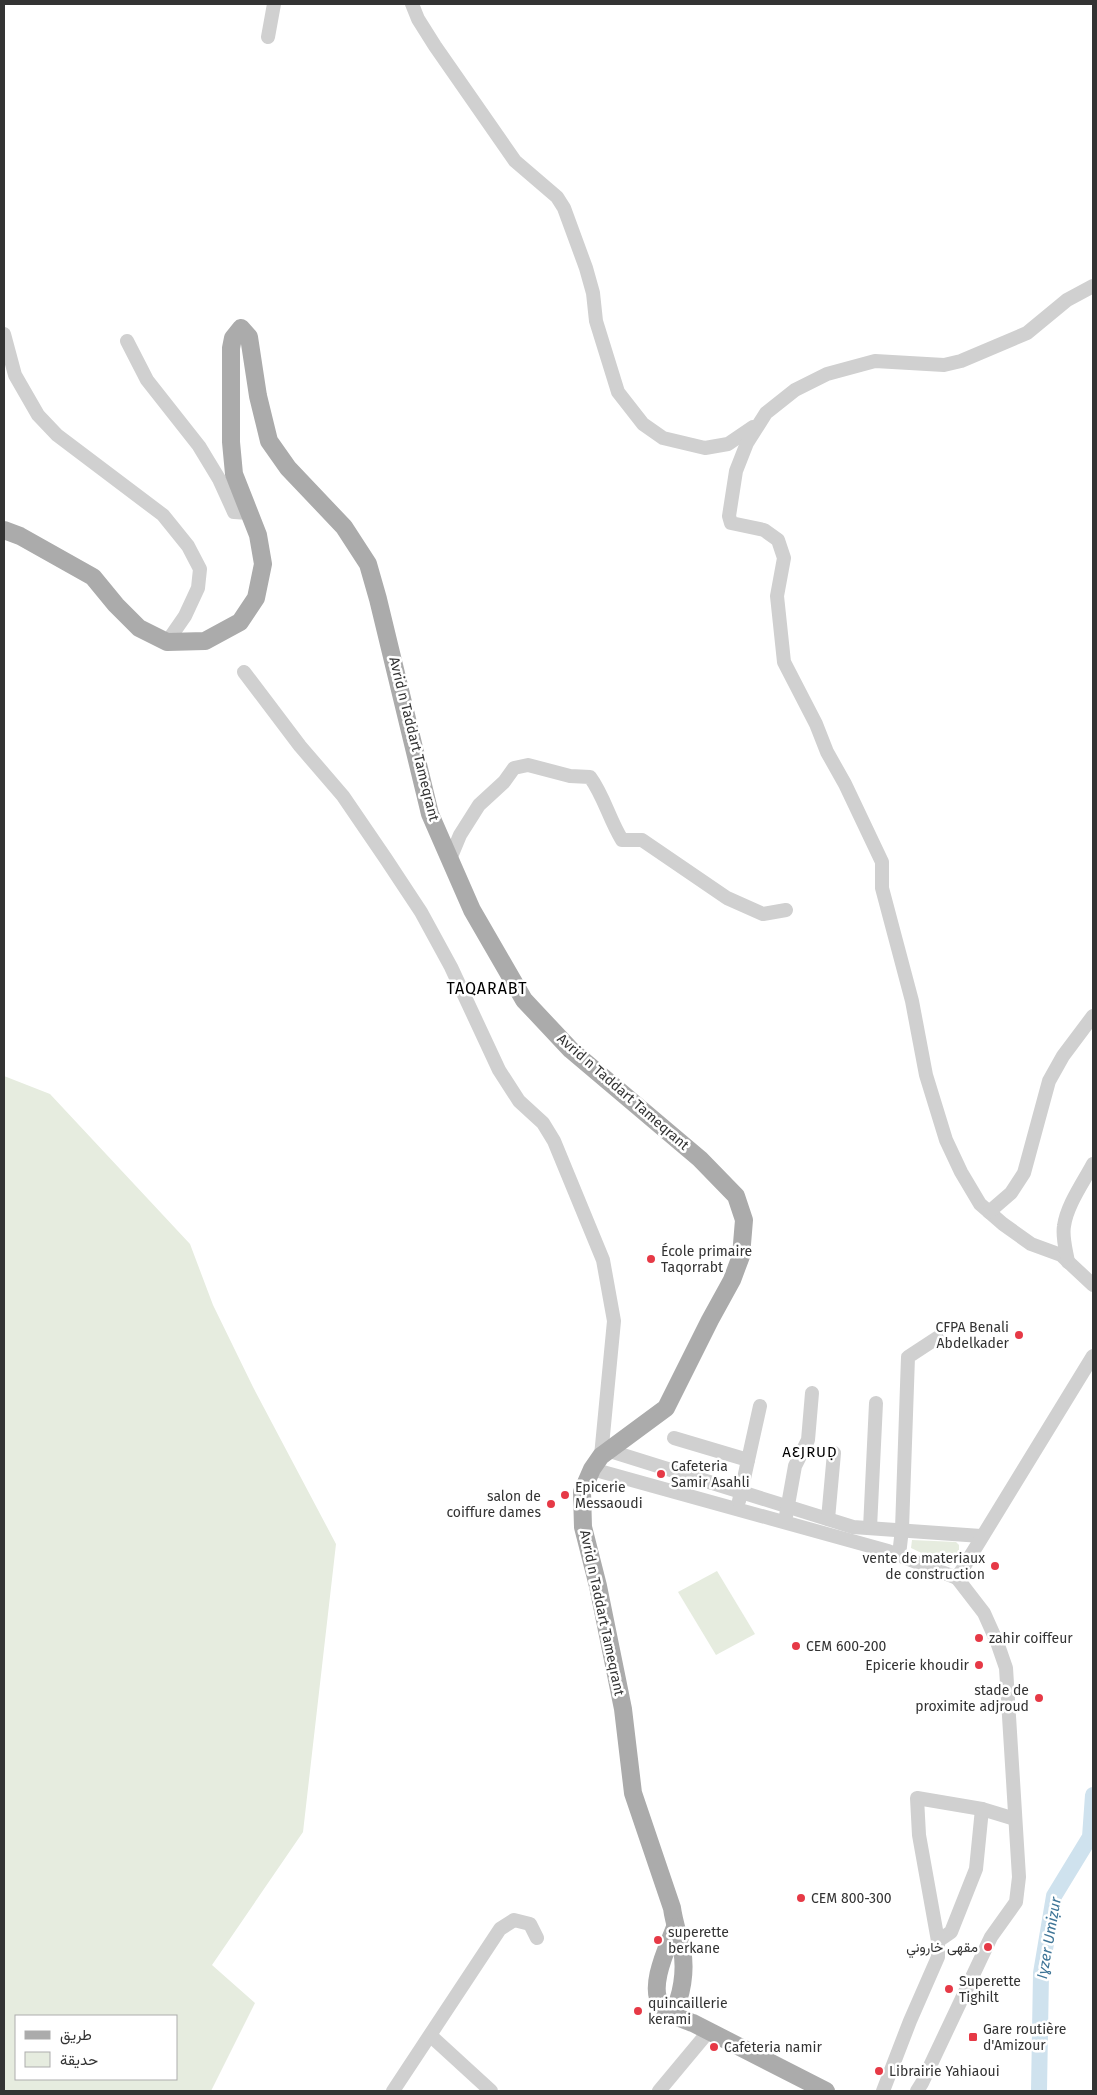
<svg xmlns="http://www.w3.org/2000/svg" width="1097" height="2095" viewBox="0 0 1097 2095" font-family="'Fira Sans',Vazirmatn,sans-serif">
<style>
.green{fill:#e6ecdf;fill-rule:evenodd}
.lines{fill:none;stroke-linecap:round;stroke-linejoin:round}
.river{stroke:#cfe2ee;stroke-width:16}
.minor{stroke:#d0d0d0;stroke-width:14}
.major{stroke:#ababab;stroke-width:18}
.poi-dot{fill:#e63946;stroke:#fff;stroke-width:2}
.labels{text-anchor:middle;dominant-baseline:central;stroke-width:5;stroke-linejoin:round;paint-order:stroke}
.street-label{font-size:14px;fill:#333;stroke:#fff}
.poi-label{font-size:14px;fill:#333;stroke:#fff;text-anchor:start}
.neighbourhood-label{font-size:15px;letter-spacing:1px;fill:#000;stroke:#fff}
.water-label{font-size:15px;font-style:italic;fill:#3f7597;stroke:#fff}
.quarter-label{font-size:16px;letter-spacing:1px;fill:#000;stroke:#fff}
</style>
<rect width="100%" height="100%" fill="#fff"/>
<g class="green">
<path d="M 4,1076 L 50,1094 L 190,1244 L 213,1305 L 253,1387 L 336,1544 L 303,1832 L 212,1965 L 255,2003 L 211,2091 L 4,2091 ZM 16,2016 L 176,2016 L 176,2079 L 16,2079 Z"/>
<path d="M 912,1540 L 956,1542 L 959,1545 L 959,1559 L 949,1566 L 911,1548 Z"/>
<path d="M 717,1571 L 755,1634 L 716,1655 L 678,1592 Z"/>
</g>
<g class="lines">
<path class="river" d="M 1039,2091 L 1041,1973 L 1054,1896 L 1090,1837 L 1093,1795"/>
<g class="minor">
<path d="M 412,4 L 418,19 L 435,46 L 515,161 L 557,197 L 564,208 L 586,268 L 593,293 L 596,321 L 618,392 L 643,424 L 663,438 L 705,448 L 728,444 L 753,427"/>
<path d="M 268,37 L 274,4"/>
<path d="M 1093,286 L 1067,300 L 1027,333 L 961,361 L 944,365 L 875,361 L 827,374 L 795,390 L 766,413 L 747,443 L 736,471 L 729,516 L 731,523 L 764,530 L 778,540 L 784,558 L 777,596 L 784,662 L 816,724 L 827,752 L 845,784 L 882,862 L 882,888 L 912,1001 L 926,1075 L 946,1140 L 961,1172 L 980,1204 L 1003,1224 L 1031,1244 L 1061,1255 L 1093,1285"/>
<path d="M 4,334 L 15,375 L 38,415 L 57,435 L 163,515 L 188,546 L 200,569 L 198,588 L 185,616 L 167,642"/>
<path d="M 127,341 L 147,380 L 199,446 L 219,479 L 234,512 L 249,513"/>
<path d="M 244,672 L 300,746 L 343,796 L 386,859 L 421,912 L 451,967 L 499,1070 L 519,1101 L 543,1123 L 554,1141 L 603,1260 L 614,1321 L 601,1456"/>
<path d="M 450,859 L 460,835 L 479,805 L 504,782 L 514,768 L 528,765 L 570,776 L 590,777 C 604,796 609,819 622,840 L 642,840 L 727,898 L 763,914 L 786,910"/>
<path d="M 989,1212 L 1011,1193 L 1024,1173 L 1049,1081 L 1063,1056 L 1093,1016"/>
<path d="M 1068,1262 C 1066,1250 1062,1237 1064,1226 C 1067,1205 1083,1183 1093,1164"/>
<path d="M 674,1438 L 748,1460"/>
<path d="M 610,1451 L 853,1527 L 981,1536"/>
<path d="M 592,1469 L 888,1551 L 957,1578"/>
<path d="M 739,1501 L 760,1406"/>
<path d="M 786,1516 L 795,1466 L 808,1440 L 812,1393"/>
<path d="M 828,1519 L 834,1453"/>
<path d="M 870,1528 L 876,1403"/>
<path d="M 899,1555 L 902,1529 L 908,1357 L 937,1338"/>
<path d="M 957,1578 L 1093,1356"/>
<path d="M 938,1941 L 951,1932 L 976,1869 L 982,1809"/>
<path d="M 431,2036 L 491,2091"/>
<path d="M 393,2091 L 500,1929 L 514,1920 L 530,1924 L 537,1938"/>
<path d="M 659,2091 L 709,2031"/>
<path d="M 883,2091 L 910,2021 L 938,1957 L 938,1941 L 919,1835 L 917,1798 L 982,1809 L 1015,1819"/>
<path d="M 917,2091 L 922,2083 L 991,1937 L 1016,1902 L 1019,1877 L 1006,1668 L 997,1642 L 984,1613 L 957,1578"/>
</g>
<g class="major">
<path d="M 4,530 L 20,536 L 93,577 L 116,605 L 139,628 L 167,642 L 205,641 L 240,622 L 256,598 L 263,564 L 258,535 L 234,474 L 231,442 L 231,348 L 233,338 L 241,328 L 249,337 L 258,396 L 269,441 L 288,468 L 344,527 L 368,564 L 378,599 L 430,814 L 472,910 L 524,1000 L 571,1050 L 700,1159 L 736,1196 L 744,1220 L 741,1256 L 732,1280 L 710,1320 L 666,1408 L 601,1456 L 592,1469 L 582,1492 L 583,1527 L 598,1586 L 623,1709 L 633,1793 L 672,1908 C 674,1923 679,1936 682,1950 C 686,1970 682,1997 672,2014"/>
<path d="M 675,1927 C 668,1946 647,1988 662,2006 C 669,2015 682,2019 693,2023 L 826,2091"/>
</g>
</g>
<g class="poi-dot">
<circle cx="651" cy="1259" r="5"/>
<circle cx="1019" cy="1335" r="5"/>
<circle cx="661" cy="1474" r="5"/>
<circle cx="565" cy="1495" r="5"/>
<circle cx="551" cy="1504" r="5"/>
<circle cx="995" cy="1566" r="5"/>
<circle cx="979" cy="1638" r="5"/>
<circle cx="796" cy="1646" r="5"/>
<circle cx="979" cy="1665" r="5"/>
<circle cx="1039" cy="1698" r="5"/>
<circle cx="801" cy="1898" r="5"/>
<circle cx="658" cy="1940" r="5"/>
<circle cx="988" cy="1947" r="5"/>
<circle cx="949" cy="1989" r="5"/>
<circle cx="638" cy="2011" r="5"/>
<rect x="968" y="2032" width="10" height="10" rx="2.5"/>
<circle cx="714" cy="2047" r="5"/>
<circle cx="879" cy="2071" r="5"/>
</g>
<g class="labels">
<g class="street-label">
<text transform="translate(414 739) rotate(76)">Avrid n Taddart Tameqrant</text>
<text transform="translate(623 1092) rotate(41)">Avrid n Taddart Tameqrant</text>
<text transform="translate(602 1613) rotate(78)">Avrid n Taddart Tameqrant</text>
</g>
<g class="poi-label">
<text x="661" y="1251">École primaire<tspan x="661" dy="16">Taqorrabt</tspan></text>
<text x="1009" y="1327" text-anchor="end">CFPA Benali<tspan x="1009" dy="16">Abdelkader</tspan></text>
<text x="671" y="1466">Cafeteria<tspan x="671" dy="16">Samir Asahli</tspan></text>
<text x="575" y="1487">Epicerie<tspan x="575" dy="16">Messaoudi</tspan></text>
<text x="541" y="1496" text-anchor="end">salon de<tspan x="541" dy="16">coiffure dames</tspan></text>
<text x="985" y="1558" text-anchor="end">vente de materiaux<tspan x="985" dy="16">de construction</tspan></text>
<text x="989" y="1638">zahir coiffeur</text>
<text x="806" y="1646">CEM 600-200</text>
<text x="969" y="1665" text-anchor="end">Epicerie khoudir</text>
<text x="1029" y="1690" text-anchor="end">stade de<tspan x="1029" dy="16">proximite adjroud</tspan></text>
<text x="811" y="1898">CEM 800-300</text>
<text x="668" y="1932">superette<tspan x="668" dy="16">berkane</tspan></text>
<text x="978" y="1947" text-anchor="end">مقهى خاروني</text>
<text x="959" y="1981">Superette<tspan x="959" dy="16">Tighilt</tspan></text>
<text x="648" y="2003">quincaillerie<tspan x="648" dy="16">kerami</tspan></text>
<text x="983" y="2029">Gare routière<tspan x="983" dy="16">d'Amizour</tspan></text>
<text x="724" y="2047">Cafeteria namir</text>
<text x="889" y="2071">Librairie Yahiaoui</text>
</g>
<g class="neighbourhood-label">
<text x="810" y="1452">AƐJRUḌ</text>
</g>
<g class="water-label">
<text transform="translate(1049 1938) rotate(-80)">Iɣzer Umiẓur</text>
</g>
<g class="quarter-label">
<text x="487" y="988">TAQARABT</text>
</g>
</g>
<rect width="1097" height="2095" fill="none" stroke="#333333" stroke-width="10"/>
<rect x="15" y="2015" width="162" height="65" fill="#ffffff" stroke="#adadad"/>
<rect x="25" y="2031" width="25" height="8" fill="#ababab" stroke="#adadad"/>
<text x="60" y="2040" font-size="15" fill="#333333">طريق</text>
<rect x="25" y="2052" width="25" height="15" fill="#e6ecdf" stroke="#adadad"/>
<text x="60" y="2065" font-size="15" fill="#333333">حديقة</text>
</svg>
